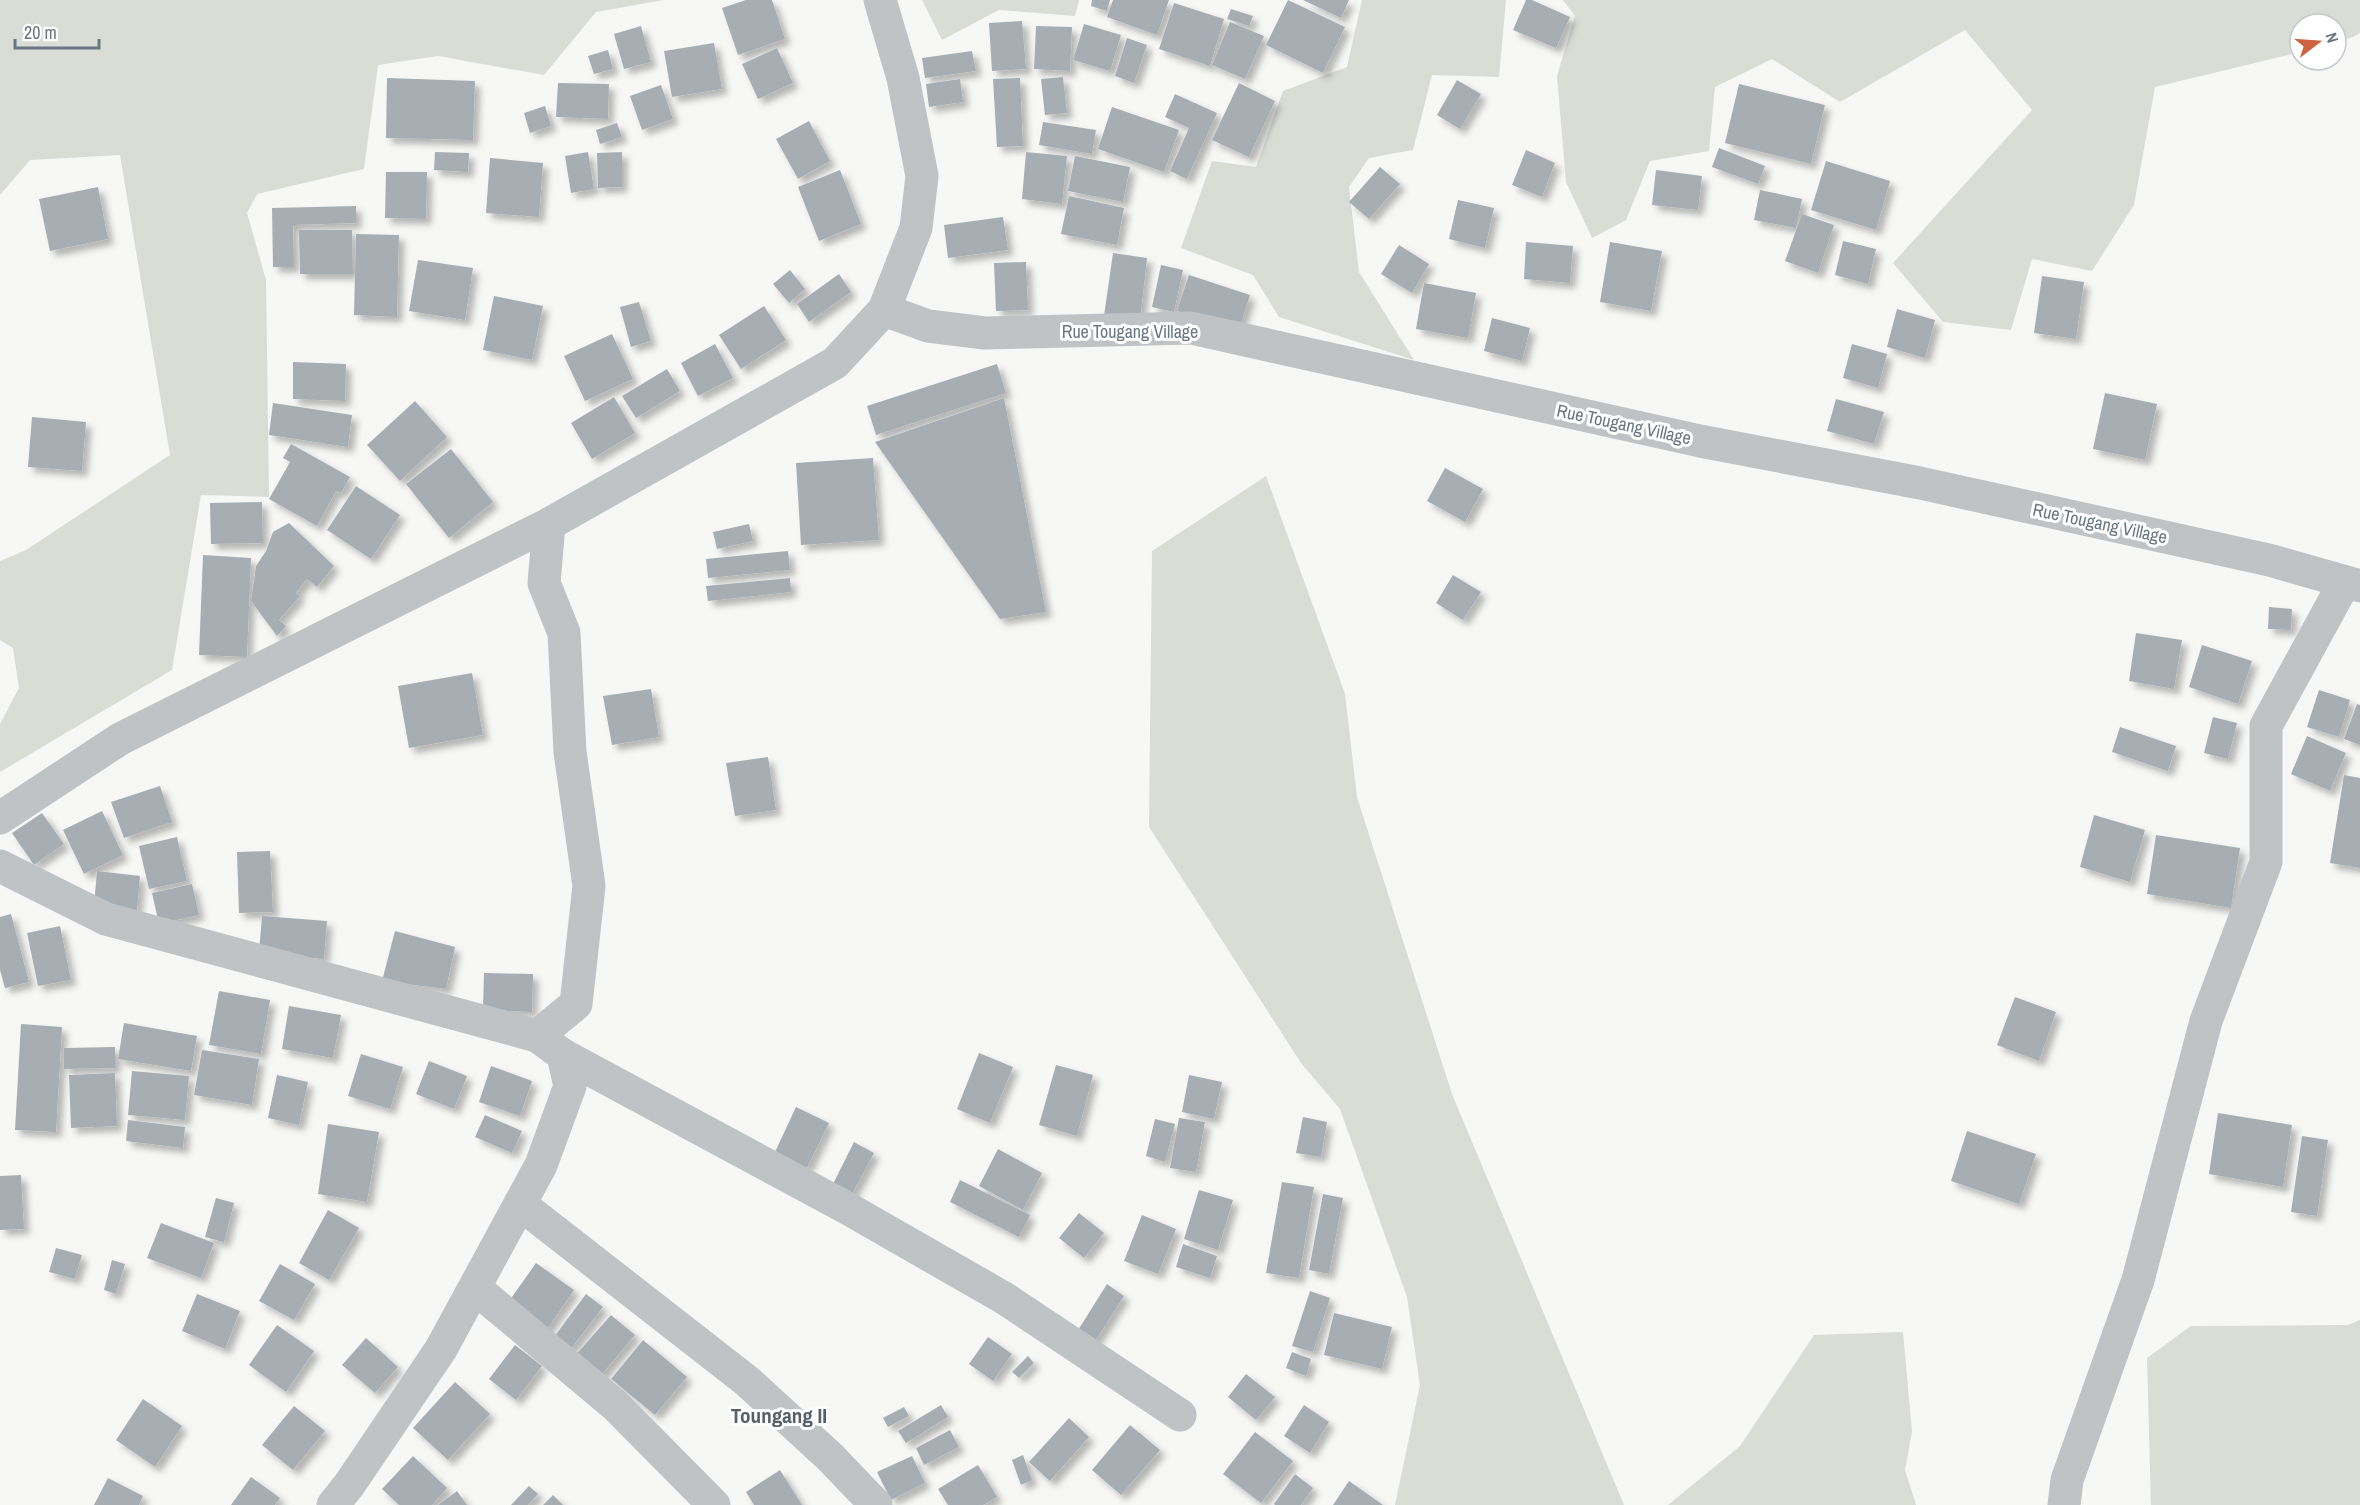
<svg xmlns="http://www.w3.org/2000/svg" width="2360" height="1505" viewBox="0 0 2360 1505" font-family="'Archivo Narrow',sans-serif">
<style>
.green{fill:#d9ddd6}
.building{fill:#a7aeb3;filter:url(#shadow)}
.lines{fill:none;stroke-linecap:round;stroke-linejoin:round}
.minor{stroke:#bfc3c6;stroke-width:33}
.labels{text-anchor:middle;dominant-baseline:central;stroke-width:6;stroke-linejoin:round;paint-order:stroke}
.street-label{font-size:18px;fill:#6a7782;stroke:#fff}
.quarter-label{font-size:21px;font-weight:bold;fill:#576068;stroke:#fff}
</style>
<defs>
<filter id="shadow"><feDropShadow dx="5.5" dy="5.5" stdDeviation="3" flood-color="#0004"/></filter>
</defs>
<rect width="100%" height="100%" fill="#f7f7f5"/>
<g class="green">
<path d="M 0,0 L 664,0 L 596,12 L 544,75 L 438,56 L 378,65 L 364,169 L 257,194 L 247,213 L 266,280 L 269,497 L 201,495 L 172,670 L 0,772 L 0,724 L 19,688 L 13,648 L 0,640 L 0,561 L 26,550 L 170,455 L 120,155 L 30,160 L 0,195 Z"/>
<path d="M 922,0 L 1079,0 L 1075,16 L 999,10 L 942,40 Z"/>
<path d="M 1362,0 L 1506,0 L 1499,77 L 1432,75 L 1413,150 L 1369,158 L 1349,187 L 1359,272 L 1414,360 L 1279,317 L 1253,275 L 1181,248 L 1212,161 L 1256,167 L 1283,91 L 1347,67 Z"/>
<path d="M 1563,0 L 2360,0 L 2360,33 L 2353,37 L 2336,42 L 2336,24 L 2300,24 L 2300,52 L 2155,87 L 2134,205 L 2092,271 L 2032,259 L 2011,330 L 1943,322 L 1893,263 L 2032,110 L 1965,30 L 1840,102 L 1772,59 L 1715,87 L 1709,151 L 1650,161 L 1626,220 L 1592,238 L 1566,182 L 1557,76 L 1575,16 Z"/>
<path d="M 1266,476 L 1345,694 L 1357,797 L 1452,1094 L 1624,1505 L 1395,1505 L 1420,1385 L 1407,1297 L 1340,1109 L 1301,1063 L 1149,827 L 1152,551 Z"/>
<path d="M 2360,1320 L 2360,1505 L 2151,1505 L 2147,1358 L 2191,1326 L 2348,1325 Z"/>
<path d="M 1903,1332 L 1912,1432 L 1905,1470 L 1916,1505 L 1668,1505 L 1740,1446 L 1814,1335 Z"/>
</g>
<g class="building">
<path d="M 746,0 L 772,0 L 785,39 L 738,55 L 722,8 Z"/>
<path d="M 1092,0 L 1110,0 L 1107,11 L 1091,6 Z"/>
<path d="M 1113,0 L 1169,0 L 1157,35 L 1107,17 Z"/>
<path d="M 1288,0 L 1345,27 L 1323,73 L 1266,45 Z"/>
<path d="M 1303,0 L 1349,0 L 1341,18 Z"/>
<path d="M 1526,0 L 1532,0 L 1570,17 L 1556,48 L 1513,30 Z"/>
<path d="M 1174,3 L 1224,19 L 1210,66 L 1159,49 Z"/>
<path d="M 1231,9 L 1253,16 L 1249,26 L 1227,19 Z"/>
<path d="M 1022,21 L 1026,69 L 992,71 L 989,23 Z"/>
<path d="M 1230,22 L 1264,36 L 1245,79 L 1212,65 Z"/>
<path d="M 1084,24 L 1121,35 L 1110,71 L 1073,60 Z"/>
<path d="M 641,26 L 651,62 L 624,69 L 614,34 Z"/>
<path d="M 1036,26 L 1072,27 L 1070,71 L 1034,69 Z"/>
<path d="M 1127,38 L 1147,45 L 1134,83 L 1115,76 Z"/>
<path d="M 714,43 L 722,89 L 672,97 L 664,51 Z"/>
<path d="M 777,48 L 793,83 L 758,99 L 742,64 Z"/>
<path d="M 608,50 L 613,69 L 594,74 L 588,56 Z"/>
<path d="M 972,51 L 976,71 L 925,78 L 922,58 Z"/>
<path d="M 1063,77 L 1067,113 L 1045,115 L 1041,79 Z"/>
<path d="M 387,78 L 475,81 L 473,140 L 386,138 Z"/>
<path d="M 1020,78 L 1023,146 L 997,147 L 993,79 Z"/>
<path d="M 960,79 L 963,102 L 929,107 L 926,84 Z"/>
<path d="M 1457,80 L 1481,94 L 1460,129 L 1437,115 Z"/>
<path d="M 558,83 L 609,84 L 608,119 L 556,117 Z"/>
<path d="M 1239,83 L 1275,101 L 1249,157 L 1212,140 Z"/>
<path d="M 1739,84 L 1825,105 L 1811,164 L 1725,143 Z"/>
<path d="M 661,85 L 673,119 L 642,130 L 630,96 Z"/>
<path d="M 1175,94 L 1217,113 L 1187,179 L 1170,171 L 1189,128 L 1165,117 Z"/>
<path d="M 545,106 L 551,126 L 530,133 L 524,113 Z"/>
<path d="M 1112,107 L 1179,130 L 1164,172 L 1098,149 Z"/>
<path d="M 809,121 L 830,161 L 798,179 L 776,139 Z"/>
<path d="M 1043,122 L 1096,130 L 1092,154 L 1039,145 Z"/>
<path d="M 617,123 L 622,137 L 600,144 L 596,130 Z"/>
<path d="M 1719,148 L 1765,166 L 1758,184 L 1712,167 Z"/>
<path d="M 1526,150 L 1555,163 L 1542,197 L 1512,185 Z"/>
<path d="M 435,152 L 469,153 L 468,172 L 434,170 Z"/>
<path d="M 588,152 L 594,189 L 571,193 L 565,156 Z"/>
<path d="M 622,152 L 622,187 L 598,188 L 597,153 Z"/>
<path d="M 1026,152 L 1067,156 L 1062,204 L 1022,199 Z"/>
<path d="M 1075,156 L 1130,167 L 1123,202 L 1068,191 Z"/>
<path d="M 490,158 L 543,163 L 539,217 L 486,213 Z"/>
<path d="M 1826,161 L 1890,181 L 1876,230 L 1811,210 Z"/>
<path d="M 1380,167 L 1400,184 L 1369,219 L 1349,202 Z"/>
<path d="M 840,170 L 861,224 L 819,241 L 798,187 Z"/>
<path d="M 1656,170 L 1702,176 L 1698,210 L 1652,205 Z"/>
<path d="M 386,172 L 427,172 L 426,219 L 385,218 Z"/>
<path d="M 98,187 L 108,239 L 50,251 L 39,199 Z"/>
<path d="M 1760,190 L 1802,199 L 1796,228 L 1754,220 Z"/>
<path d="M 1069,196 L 1124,208 L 1117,245 L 1061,234 Z"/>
<path d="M 1458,200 L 1494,208 L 1485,248 L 1449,239 Z"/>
<path d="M 356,206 L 356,223 L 293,225 L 294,267 L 273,267 L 272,208 Z"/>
<path d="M 1802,214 L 1834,225 L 1818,273 L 1785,261 Z"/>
<path d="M 1003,217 L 1008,250 L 948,258 L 944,225 Z"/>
<path d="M 299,230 L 352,230 L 353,274 L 300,274 Z"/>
<path d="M 356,234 L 399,235 L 397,317 L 354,315 Z"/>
<path d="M 1843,241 L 1876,249 L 1868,284 L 1835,275 Z"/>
<path d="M 1526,242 L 1573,246 L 1570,283 L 1524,279 Z"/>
<path d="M 1610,242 L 1662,251 L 1651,311 L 1600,302 Z"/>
<path d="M 1399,245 L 1429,264 L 1412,293 L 1381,274 Z"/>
<path d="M 1113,253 L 1147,258 L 1140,321 L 1104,316 Z"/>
<path d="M 418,260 L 473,268 L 465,320 L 409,311 Z"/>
<path d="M 1026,262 L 1028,310 L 996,311 L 994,263 Z"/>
<path d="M 1161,265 L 1183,270 L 1174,312 L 1152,307 Z"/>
<path d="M 790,270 L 805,289 L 789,303 L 773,284 Z"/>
<path d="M 839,274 L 851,292 L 809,322 L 797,304 Z"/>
<path d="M 1189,275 L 1250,295 L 1239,330 L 1177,311 Z"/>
<path d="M 2042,276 L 2084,282 L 2076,339 L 2034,333 Z"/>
<path d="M 1424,283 L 1476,293 L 1468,338 L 1416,329 Z"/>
<path d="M 494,296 L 543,306 L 532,360 L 483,350 Z"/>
<path d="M 639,302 L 651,341 L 631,347 L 620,307 Z"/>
<path d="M 764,306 L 786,340 L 741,369 L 719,335 Z"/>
<path d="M 1897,309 L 1935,320 L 1925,358 L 1887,347 Z"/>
<path d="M 1492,318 L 1530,328 L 1522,361 L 1484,351 Z"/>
<path d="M 612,334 L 633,379 L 585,401 L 564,356 Z"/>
<path d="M 715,344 L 733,378 L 698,396 L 681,363 Z"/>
<path d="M 1852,344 L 1887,354 L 1878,388 L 1843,378 Z"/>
<path d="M 293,362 L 346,364 L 345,401 L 293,399 Z"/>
<path d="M 997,364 L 1006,393 L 876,435 L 867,406 Z"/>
<path d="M 667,369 L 680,391 L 636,418 L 622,396 Z"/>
<path d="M 2105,393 L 2157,404 L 2145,460 L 2093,449 Z"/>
<path d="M 614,397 L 635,433 L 592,459 L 571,423 Z"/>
<path d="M 1004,398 L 1046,612 L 1000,619 L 875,442 Z"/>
<path d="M 1836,399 L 1884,412 L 1874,444 L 1827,431 Z"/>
<path d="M 415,401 L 447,437 L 400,481 L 367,445 Z"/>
<path d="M 273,403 L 352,415 L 348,447 L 269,435 Z"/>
<path d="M 32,417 L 86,422 L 82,471 L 28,467 Z"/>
<path d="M 291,444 L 350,477 L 341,493 L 336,491 L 317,526 L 269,499 L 290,462 L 283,458 Z"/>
<path d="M 451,449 L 493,502 L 449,538 L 406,484 Z"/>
<path d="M 873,458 L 879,540 L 801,545 L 796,463 Z"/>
<path d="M 1445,468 L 1483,489 L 1465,522 L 1427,501 Z"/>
<path d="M 356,486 L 400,515 L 371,559 L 327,530 Z"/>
<path d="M 262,502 L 263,543 L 211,544 L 210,503 Z"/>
<path d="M 289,523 L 334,566 L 317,587 L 307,579 L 296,593 L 300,596 L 279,620 L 286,626 L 277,636 L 251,601 L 256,566 L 266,551 L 273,532 Z"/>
<path d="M 749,524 L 753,541 L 717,549 L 713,532 Z"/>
<path d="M 788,551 L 790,570 L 708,578 L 706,559 Z"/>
<path d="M 203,555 L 251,558 L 247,657 L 199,655 Z"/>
<path d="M 1453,575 L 1481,592 L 1463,620 L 1436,603 Z"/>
<path d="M 790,578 L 791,592 L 708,601 L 706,586 Z"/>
<path d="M 2269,607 L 2292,609 L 2291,630 L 2268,629 Z"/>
<path d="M 2136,633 L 2182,640 L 2174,689 L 2129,681 Z"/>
<path d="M 2202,645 L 2252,661 L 2238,704 L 2189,687 Z"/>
<path d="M 472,673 L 483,735 L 409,748 L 398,686 Z"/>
<path d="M 651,689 L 659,737 L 612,745 L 603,696 Z"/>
<path d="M 2319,690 L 2350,700 L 2339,737 L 2307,727 Z"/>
<path d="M 2357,704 L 2360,705 L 2360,745 L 2344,739 Z"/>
<path d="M 2213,717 L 2237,723 L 2228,759 L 2204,753 Z"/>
<path d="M 2120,727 L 2176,746 L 2168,771 L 2112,752 Z"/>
<path d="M 2307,736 L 2346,753 L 2330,791 L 2291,774 Z"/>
<path d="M 768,757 L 776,810 L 735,816 L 726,763 Z"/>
<path d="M 2344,775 L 2360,778 L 2360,868 L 2330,863 Z"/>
<path d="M 160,786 L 172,822 L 124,838 L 111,802 Z"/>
<path d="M 102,811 L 123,855 L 84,874 L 63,830 Z"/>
<path d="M 42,813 L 64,844 L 34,865 L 12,833 Z"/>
<path d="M 2094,815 L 2145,830 L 2130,882 L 2080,867 Z"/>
<path d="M 2156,835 L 2240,848 L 2231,908 L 2147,894 Z"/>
<path d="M 177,837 L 187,881 L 149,889 L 139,846 Z"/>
<path d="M 270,851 L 273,912 L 239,913 L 237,852 Z"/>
<path d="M 97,871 L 140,876 L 137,910 L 94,905 Z"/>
<path d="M 192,884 L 199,915 L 159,924 L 152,893 Z"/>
<path d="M 11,914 L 29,982 L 5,988 L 0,970 L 0,917 Z"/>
<path d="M 262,916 L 327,921 L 324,959 L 259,953 Z"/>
<path d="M 60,926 L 71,980 L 38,986 L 27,933 Z"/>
<path d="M 395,931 L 455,947 L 446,989 L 382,981 Z"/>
<path d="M 484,973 L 533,974 L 532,1012 L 483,1010 Z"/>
<path d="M 219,991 L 270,1000 L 261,1054 L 209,1045 Z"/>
<path d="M 2015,997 L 2056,1012 L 2039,1061 L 1997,1045 Z"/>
<path d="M 289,1006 L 341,1015 L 333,1058 L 282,1049 Z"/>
<path d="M 124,1023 L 197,1036 L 191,1071 L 118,1059 Z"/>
<path d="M 21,1024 L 62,1027 L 56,1132 L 15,1130 Z"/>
<path d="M 115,1047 L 115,1068 L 64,1069 L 64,1048 Z"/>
<path d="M 202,1050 L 259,1059 L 252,1105 L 194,1095 Z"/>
<path d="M 979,1053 L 1013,1067 L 990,1123 L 957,1109 Z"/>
<path d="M 361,1054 L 403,1067 L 390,1109 L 348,1096 Z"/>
<path d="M 429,1061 L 467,1076 L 454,1109 L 416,1094 Z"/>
<path d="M 1056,1065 L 1093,1075 L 1077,1136 L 1039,1125 Z"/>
<path d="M 491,1066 L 532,1081 L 520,1116 L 479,1102 Z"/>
<path d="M 132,1071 L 189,1076 L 185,1120 L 128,1115 Z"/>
<path d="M 115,1073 L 117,1126 L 71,1128 L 69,1075 Z"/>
<path d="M 277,1075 L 308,1082 L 299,1125 L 268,1118 Z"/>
<path d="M 1189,1075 L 1222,1082 L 1214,1119 L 1182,1112 Z"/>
<path d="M 796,1107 L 829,1123 L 807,1168 L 775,1152 Z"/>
<path d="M 2218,1113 L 2292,1125 L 2283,1187 L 2209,1174 Z"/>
<path d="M 485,1115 L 522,1131 L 512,1153 L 475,1137 Z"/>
<path d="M 1303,1117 L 1327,1122 L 1321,1157 L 1296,1153 Z"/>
<path d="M 1179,1118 L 1205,1122 L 1196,1172 L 1170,1168 Z"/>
<path d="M 1155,1119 L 1175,1124 L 1165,1162 L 1146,1156 Z"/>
<path d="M 128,1120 L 185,1127 L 183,1148 L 126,1141 Z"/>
<path d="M 328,1124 L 379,1132 L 367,1202 L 318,1194 Z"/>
<path d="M 1967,1131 L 2036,1154 L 2019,1204 L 1951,1181 Z"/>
<path d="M 2302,1136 L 2328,1140 L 2317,1216 L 2291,1212 Z"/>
<path d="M 854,1142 L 874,1153 L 851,1196 L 832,1186 Z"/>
<path d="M 998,1149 L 1042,1173 L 1023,1210 L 979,1186 Z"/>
<path d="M 21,1175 L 24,1229 L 0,1230 L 0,1176 Z"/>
<path d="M 960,1180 L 1030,1215 L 1019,1237 L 950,1202 Z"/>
<path d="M 1282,1182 L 1314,1187 L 1299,1278 L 1266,1273 Z"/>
<path d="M 1199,1190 L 1233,1200 L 1218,1250 L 1184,1239 Z"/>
<path d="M 1323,1194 L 1343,1198 L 1329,1274 L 1309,1270 Z"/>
<path d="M 216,1198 L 234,1203 L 224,1242 L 205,1237 Z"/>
<path d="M 328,1210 L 359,1228 L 329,1280 L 299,1263 Z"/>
<path d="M 1079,1213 L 1104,1233 L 1084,1258 L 1059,1238 Z"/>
<path d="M 1142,1215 L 1176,1229 L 1158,1274 L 1124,1261 Z"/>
<path d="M 161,1223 L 214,1243 L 201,1278 L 147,1258 Z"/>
<path d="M 1183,1244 L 1217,1256 L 1210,1278 L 1176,1267 Z"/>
<path d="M 56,1248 L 82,1255 L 75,1279 L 49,1272 Z"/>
<path d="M 112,1260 L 125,1264 L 116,1294 L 104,1290 Z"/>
<path d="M 536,1263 L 574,1290 L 546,1331 L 507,1304 Z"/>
<path d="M 280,1264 L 315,1284 L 294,1320 L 259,1301 Z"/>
<path d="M 1107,1284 L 1124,1296 L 1092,1346 L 1075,1335 Z"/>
<path d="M 1310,1291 L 1330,1298 L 1313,1352 L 1292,1346 Z"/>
<path d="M 197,1294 L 240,1311 L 225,1349 L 182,1331 Z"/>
<path d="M 586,1294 L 603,1307 L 570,1350 L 554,1337 Z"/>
<path d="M 1334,1313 L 1392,1327 L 1382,1369 L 1324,1355 Z"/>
<path d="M 611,1315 L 635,1335 L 598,1379 L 573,1358 Z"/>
<path d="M 277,1325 L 314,1351 L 286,1392 L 249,1365 Z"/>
<path d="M 988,1337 L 1012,1354 L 993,1381 L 969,1364 Z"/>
<path d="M 366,1338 L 398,1367 L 375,1393 L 342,1365 Z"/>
<path d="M 643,1340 L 687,1377 L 655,1415 L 611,1379 Z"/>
<path d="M 515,1345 L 542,1366 L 516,1400 L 489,1379 Z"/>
<path d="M 1292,1352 L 1311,1359 L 1306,1376 L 1286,1368 Z"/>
<path d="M 1028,1356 L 1034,1363 L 1019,1378 L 1012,1372 Z"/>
<path d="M 1246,1374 L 1275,1397 L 1256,1420 L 1228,1397 Z"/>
<path d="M 455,1382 L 490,1414 L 448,1460 L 413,1428 Z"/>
<path d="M 143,1399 L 182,1426 L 155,1467 L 116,1440 Z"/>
<path d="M 941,1405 L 948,1417 L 906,1443 L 898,1431 Z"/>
<path d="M 1304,1405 L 1329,1422 L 1310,1453 L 1284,1436 Z"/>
<path d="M 294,1406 L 325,1431 L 293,1470 L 262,1445 Z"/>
<path d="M 904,1407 L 909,1416 L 888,1427 L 883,1418 Z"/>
<path d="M 1069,1418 L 1089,1437 L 1050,1481 L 1029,1462 Z"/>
<path d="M 1130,1425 L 1160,1450 L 1121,1495 L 1092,1470 Z"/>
<path d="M 950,1430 L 959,1447 L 924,1465 L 916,1448 Z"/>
<path d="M 1255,1432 L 1293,1461 L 1261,1503 L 1223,1474 Z"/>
<path d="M 1023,1455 L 1032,1480 L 1021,1485 L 1012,1460 Z"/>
<path d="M 413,1456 L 447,1488 L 432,1505 L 399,1505 L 382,1489 Z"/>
<path d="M 912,1456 L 925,1483 L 891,1500 L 877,1472 Z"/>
<path d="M 978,1465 L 997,1497 L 983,1505 L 948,1505 L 938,1489 Z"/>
<path d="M 780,1470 L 802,1505 L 754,1505 L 746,1492 Z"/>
<path d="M 1295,1474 L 1313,1488 L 1301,1505 L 1275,1505 L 1274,1504 Z"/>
<path d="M 251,1477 L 280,1498 L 275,1505 L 231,1505 Z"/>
<path d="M 108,1478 L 143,1496 L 139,1505 L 94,1505 Z"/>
<path d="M 1349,1481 L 1383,1505 L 1333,1505 Z"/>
<path d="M 529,1486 L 538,1494 L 528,1505 L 511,1505 Z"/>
<path d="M 457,1491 L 467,1505 L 438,1505 Z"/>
<path d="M 553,1495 L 563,1505 L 543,1505 Z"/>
</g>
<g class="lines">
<g class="minor">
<path d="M 884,310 L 928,326 L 985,333 L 1191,328 L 1700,441 L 1920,483 L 2269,560 L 2360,586"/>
<path d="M 0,818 L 120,739 L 549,524 L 835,363 L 884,310 L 916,228 L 922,176 L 903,78 L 880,0"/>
<path d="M 0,866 L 106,919 L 537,1036 L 563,1055 L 570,1086 L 541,1165 L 441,1349 L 349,1485 L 333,1505"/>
<path d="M 537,1036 L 576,1004 L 589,886 L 570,752 L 564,633 L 544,583 L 549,524"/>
<path d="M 563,1055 L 847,1208 L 1004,1298 L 1180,1415"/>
<path d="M 520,1204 L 747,1381 L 830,1457 L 876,1505"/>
<path d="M 475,1288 L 615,1405 L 714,1505"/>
<path d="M 2064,1505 L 2067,1480 L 2138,1280 L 2206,1021 L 2266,862 L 2266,726 L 2344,583"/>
</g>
</g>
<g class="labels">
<g class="street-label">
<text x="1130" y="331">Rue Tougang Village</text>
<text transform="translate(1624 424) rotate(12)">Rue Tougang Village</text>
<text transform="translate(2100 523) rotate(12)">Rue Tougang Village</text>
</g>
<g class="quarter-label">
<text x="779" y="1415">Toungang II</text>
</g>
</g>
<g transform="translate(2318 42) rotate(73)"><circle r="28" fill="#ffffff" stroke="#c3c9cd" stroke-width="1.5"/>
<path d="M0-4.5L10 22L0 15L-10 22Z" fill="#cc623f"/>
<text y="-9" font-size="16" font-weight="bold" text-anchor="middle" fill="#6a7782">N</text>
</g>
<path d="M15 39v9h84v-9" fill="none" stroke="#6a7782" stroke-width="3"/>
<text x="24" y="39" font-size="18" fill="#6a7782" stroke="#ffffff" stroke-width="4.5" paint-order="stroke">20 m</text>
</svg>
